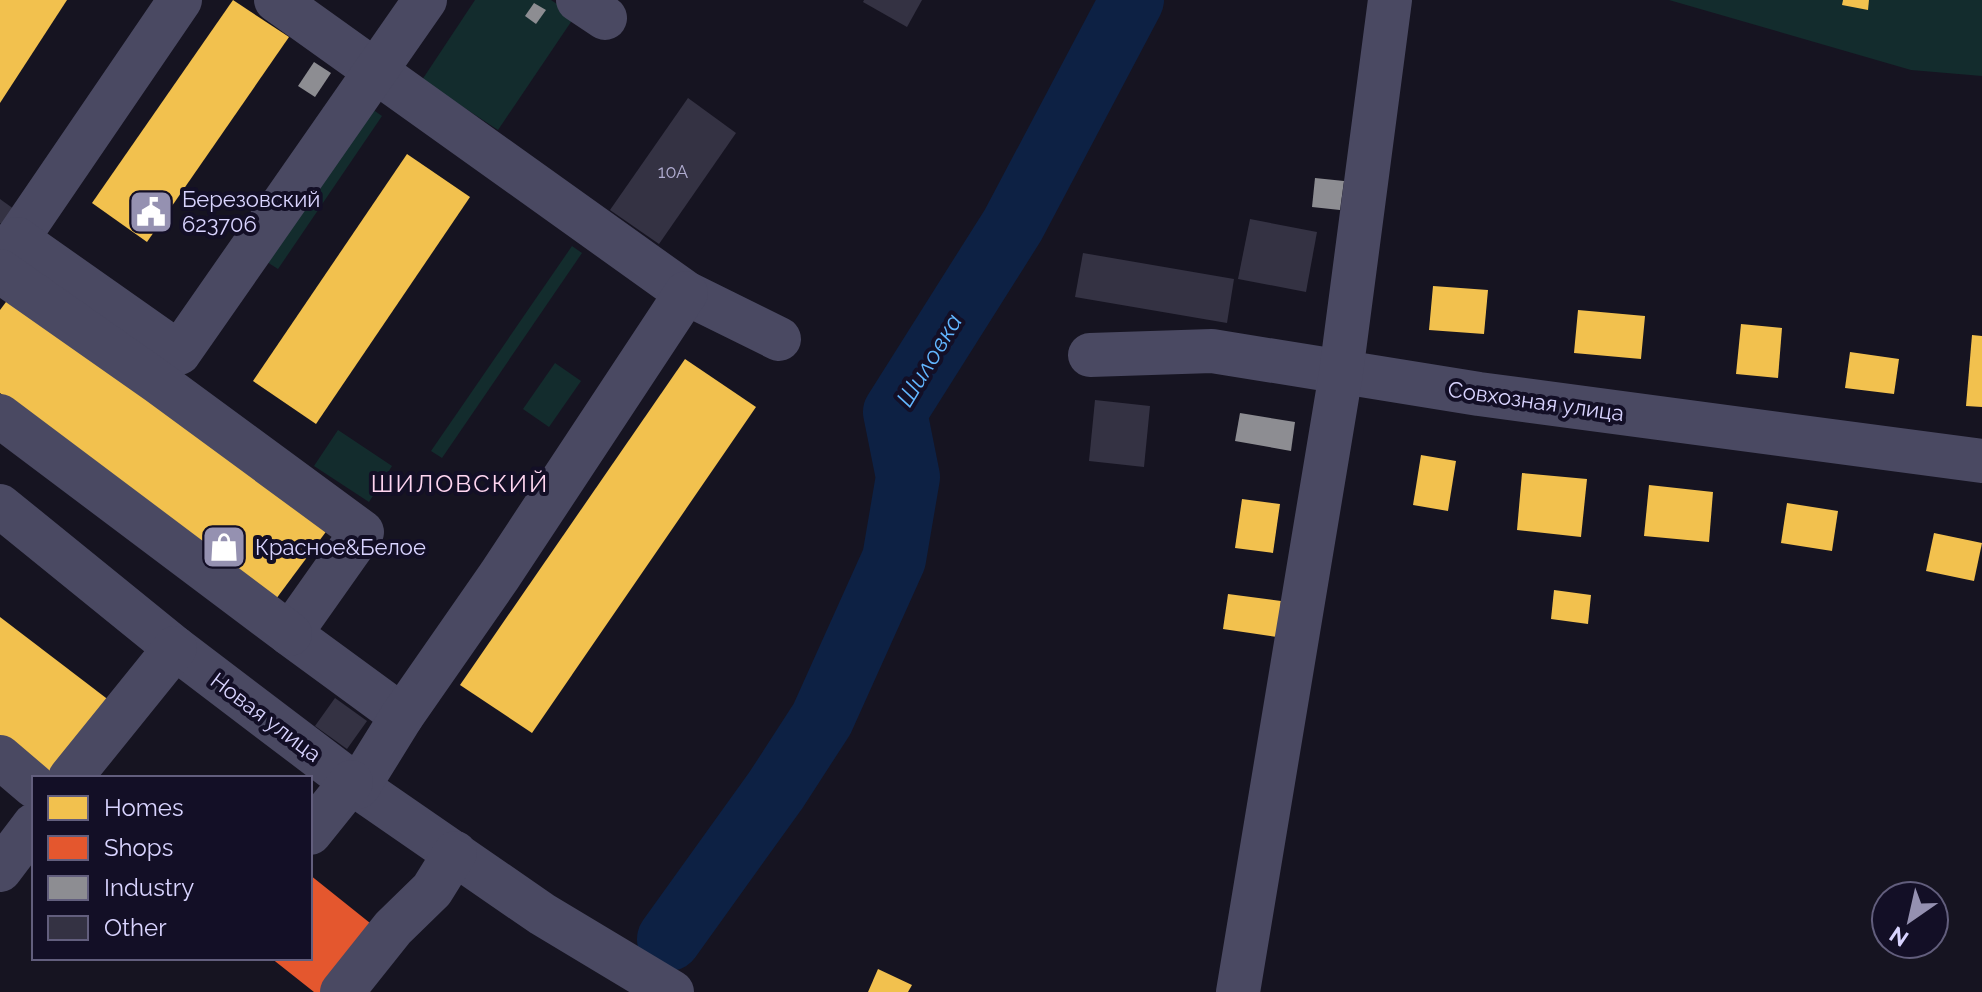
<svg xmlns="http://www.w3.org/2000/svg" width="1982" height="992" viewBox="0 0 1982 992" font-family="Raleway,sans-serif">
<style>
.green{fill:#132c2d}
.homes{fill:#f2c14e}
.shops{fill:#e4572e}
.industry{fill:#8d8d92}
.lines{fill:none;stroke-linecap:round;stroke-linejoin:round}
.river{stroke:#0d2144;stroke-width:64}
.building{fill:#343243}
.minor{stroke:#4a4962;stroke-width:44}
.labels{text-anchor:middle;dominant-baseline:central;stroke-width:8;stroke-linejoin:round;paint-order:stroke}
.number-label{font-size:18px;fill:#b0acd0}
.poi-label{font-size:22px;fill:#d9d4ff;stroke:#130f26;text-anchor:start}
.street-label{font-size:22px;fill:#d9d4ff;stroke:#130f26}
.water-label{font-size:24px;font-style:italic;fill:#62b6ff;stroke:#130f26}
.neighbourhood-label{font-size:24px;letter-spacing:2px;fill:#ffd6f0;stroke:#130f26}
</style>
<rect width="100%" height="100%" fill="#161421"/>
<g class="green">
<path d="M 475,0 L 551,0 L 575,16 L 498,130 L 422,80 Z"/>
<path d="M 1669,0 L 1982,0 L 1982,76 L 1911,70 Z"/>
<path d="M 372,109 L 382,116 L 278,269 L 267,262 Z"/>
<path d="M 572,246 L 582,253 L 442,458 L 431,451 Z"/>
<path d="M 555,363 L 581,381 L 549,427 L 523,409 Z"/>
<path d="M 338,430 L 392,466 L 369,502 L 314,466 Z"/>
</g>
<g class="homes">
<path d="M 0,0 L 67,0 L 0,103 Z"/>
<path d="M 233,0 L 289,37 L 147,242 L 92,203 Z"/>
<path d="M 1843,0 L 1869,0 L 1868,10 L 1842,5 Z"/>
<path d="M 407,154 L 470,197 L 316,424 L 253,381 Z"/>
<path d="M 1433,286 L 1488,290 L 1484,334 L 1429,330 Z"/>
<path d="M 12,294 L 328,529 L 276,599 L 0,393 L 0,310 Z"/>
<path d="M 1578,310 L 1645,316 L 1641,359 L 1574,353 Z"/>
<path d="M 1741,324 L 1782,328 L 1778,378 L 1736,374 Z"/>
<path d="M 1972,335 L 1982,336 L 1982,407 L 1966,406 Z"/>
<path d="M 1850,352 L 1899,359 L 1894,394 L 1845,388 Z"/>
<path d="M 685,359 L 756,407 L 532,733 L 460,685 Z"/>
<path d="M 1421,455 L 1456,461 L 1448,511 L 1413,505 Z"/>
<path d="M 1522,473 L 1587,479 L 1581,537 L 1517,530 Z"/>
<path d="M 1649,485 L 1713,492 L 1709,542 L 1644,536 Z"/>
<path d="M 1242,499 L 1280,504 L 1273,553 L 1235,548 Z"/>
<path d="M 1787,503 L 1838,511 L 1832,551 L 1781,543 Z"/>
<path d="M 1934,533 L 1982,543 L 1974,581 L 1926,571 Z"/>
<path d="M 1554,590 L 1591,595 L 1588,624 L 1551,619 Z"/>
<path d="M 1228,594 L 1281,601 L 1277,637 L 1223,629 Z"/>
<path d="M 0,617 L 110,701 L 51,778 L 0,744 Z"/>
<path d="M 878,969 L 912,985 L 908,992 L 868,992 Z"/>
</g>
<path class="shops" d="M 310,875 L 375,927 L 323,992 L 314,992 L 271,958 L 310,958 Z"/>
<g class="industry">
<path d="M 534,3 L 546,10 L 536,24 L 525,16 Z"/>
<path d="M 314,62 L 331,73 L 315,97 L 298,86 Z"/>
<path d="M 1315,178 L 1344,181 L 1340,210 L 1312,207 Z"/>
<path d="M 1240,413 L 1295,422 L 1291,451 L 1235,441 Z"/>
</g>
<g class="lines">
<path class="river" d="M 669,939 L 776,790 L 822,719 L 894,559 L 908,477 L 895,412 L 1013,225 L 1132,0"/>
</g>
<g class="building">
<path d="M 864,0 L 922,0 L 907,27 L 863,2 Z"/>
<path d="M 688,98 L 736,133 L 659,244 L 610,210 Z"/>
<path d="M 0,199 L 18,212 L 7,228 L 0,223 Z"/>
<path d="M 1250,219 L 1317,232 L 1306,292 L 1238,279 Z"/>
<path d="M 1083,253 L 1234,279 L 1227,323 L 1075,297 Z"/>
<path d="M 1095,400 L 1150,406 L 1144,467 L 1089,461 Z"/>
<path d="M 335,698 L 367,721 L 347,749 L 315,726 Z"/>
</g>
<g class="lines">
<g class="minor">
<path d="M 276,0 L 686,293 L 779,339"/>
<path d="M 578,0 L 605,18"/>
<path d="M 17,239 L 180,0"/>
<path d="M 0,262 L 17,239 L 179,353 L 425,0"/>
<path d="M 0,271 L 158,382 L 362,532 L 290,634 L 402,716"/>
<path d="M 1090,355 L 1212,351 L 1479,394 L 1982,461"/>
<path d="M 0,416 L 290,634"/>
<path d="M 0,506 L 175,648 L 358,787 L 542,914 L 672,992"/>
<path d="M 0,757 L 34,786"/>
<path d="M 70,778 L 175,648"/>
<path d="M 358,787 L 402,716 L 500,575 L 686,293"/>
<path d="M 310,833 L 351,782"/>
<path d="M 0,870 L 34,825"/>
<path d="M 342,992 L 393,928 L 432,890 L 455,853"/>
<path d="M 1238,992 L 1341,373 L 1390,0"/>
</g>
</g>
<defs>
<g id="civic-square" transform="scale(2.3)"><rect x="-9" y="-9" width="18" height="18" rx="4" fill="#9591b1" stroke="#130f26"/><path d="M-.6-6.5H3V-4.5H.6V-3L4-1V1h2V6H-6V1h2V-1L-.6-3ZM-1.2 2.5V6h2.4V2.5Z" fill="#fff"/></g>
<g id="shop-square" transform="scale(2.3)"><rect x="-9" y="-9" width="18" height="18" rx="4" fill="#9591b1" stroke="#130f26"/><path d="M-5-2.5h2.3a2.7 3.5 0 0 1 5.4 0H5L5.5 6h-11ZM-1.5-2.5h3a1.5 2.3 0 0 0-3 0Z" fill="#fff"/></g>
</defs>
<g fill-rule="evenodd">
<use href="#civic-square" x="151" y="212"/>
<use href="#shop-square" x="224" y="547"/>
</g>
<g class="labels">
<g class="number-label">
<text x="673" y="171">10А</text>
</g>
<g class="poi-label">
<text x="182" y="199">Березовский<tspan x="182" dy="25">623706</tspan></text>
<text x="255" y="547">Красное&amp;Белое</text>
</g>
<g class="street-label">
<text transform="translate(1536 401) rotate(8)">Совхозная улица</text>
<text transform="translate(266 717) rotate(37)">Новая улица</text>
</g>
<g class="water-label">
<text transform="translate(929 360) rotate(-59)">Шиловка</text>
</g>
<g class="neighbourhood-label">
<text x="460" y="483">ШИЛОВСКИЙ</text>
</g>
</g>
<rect x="32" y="776" width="280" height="184" fill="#130f26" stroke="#625e7d" stroke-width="2"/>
<rect x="48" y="796" width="40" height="24" fill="#f2c14e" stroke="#625e7d" stroke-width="2"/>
<text x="104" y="816" font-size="24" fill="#d9d4ff">Homes</text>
<rect x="48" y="836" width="40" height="24" fill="#e4572e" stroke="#625e7d" stroke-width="2"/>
<text x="104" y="856" font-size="24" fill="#d9d4ff">Shops</text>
<rect x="48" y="876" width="40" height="24" fill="#8d8d92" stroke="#625e7d" stroke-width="2"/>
<text x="104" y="896" font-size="24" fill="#d9d4ff">Industry</text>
<rect x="48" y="916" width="40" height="24" fill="#343243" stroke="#625e7d" stroke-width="2"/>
<text x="104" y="936" font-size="24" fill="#d9d4ff">Other</text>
<g transform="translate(1910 920) rotate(214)"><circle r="38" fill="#130f26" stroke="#625e7d" stroke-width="2"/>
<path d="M0-6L14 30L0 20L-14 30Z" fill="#9591b1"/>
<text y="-12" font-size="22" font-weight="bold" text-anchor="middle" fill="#d9d4ff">N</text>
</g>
</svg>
